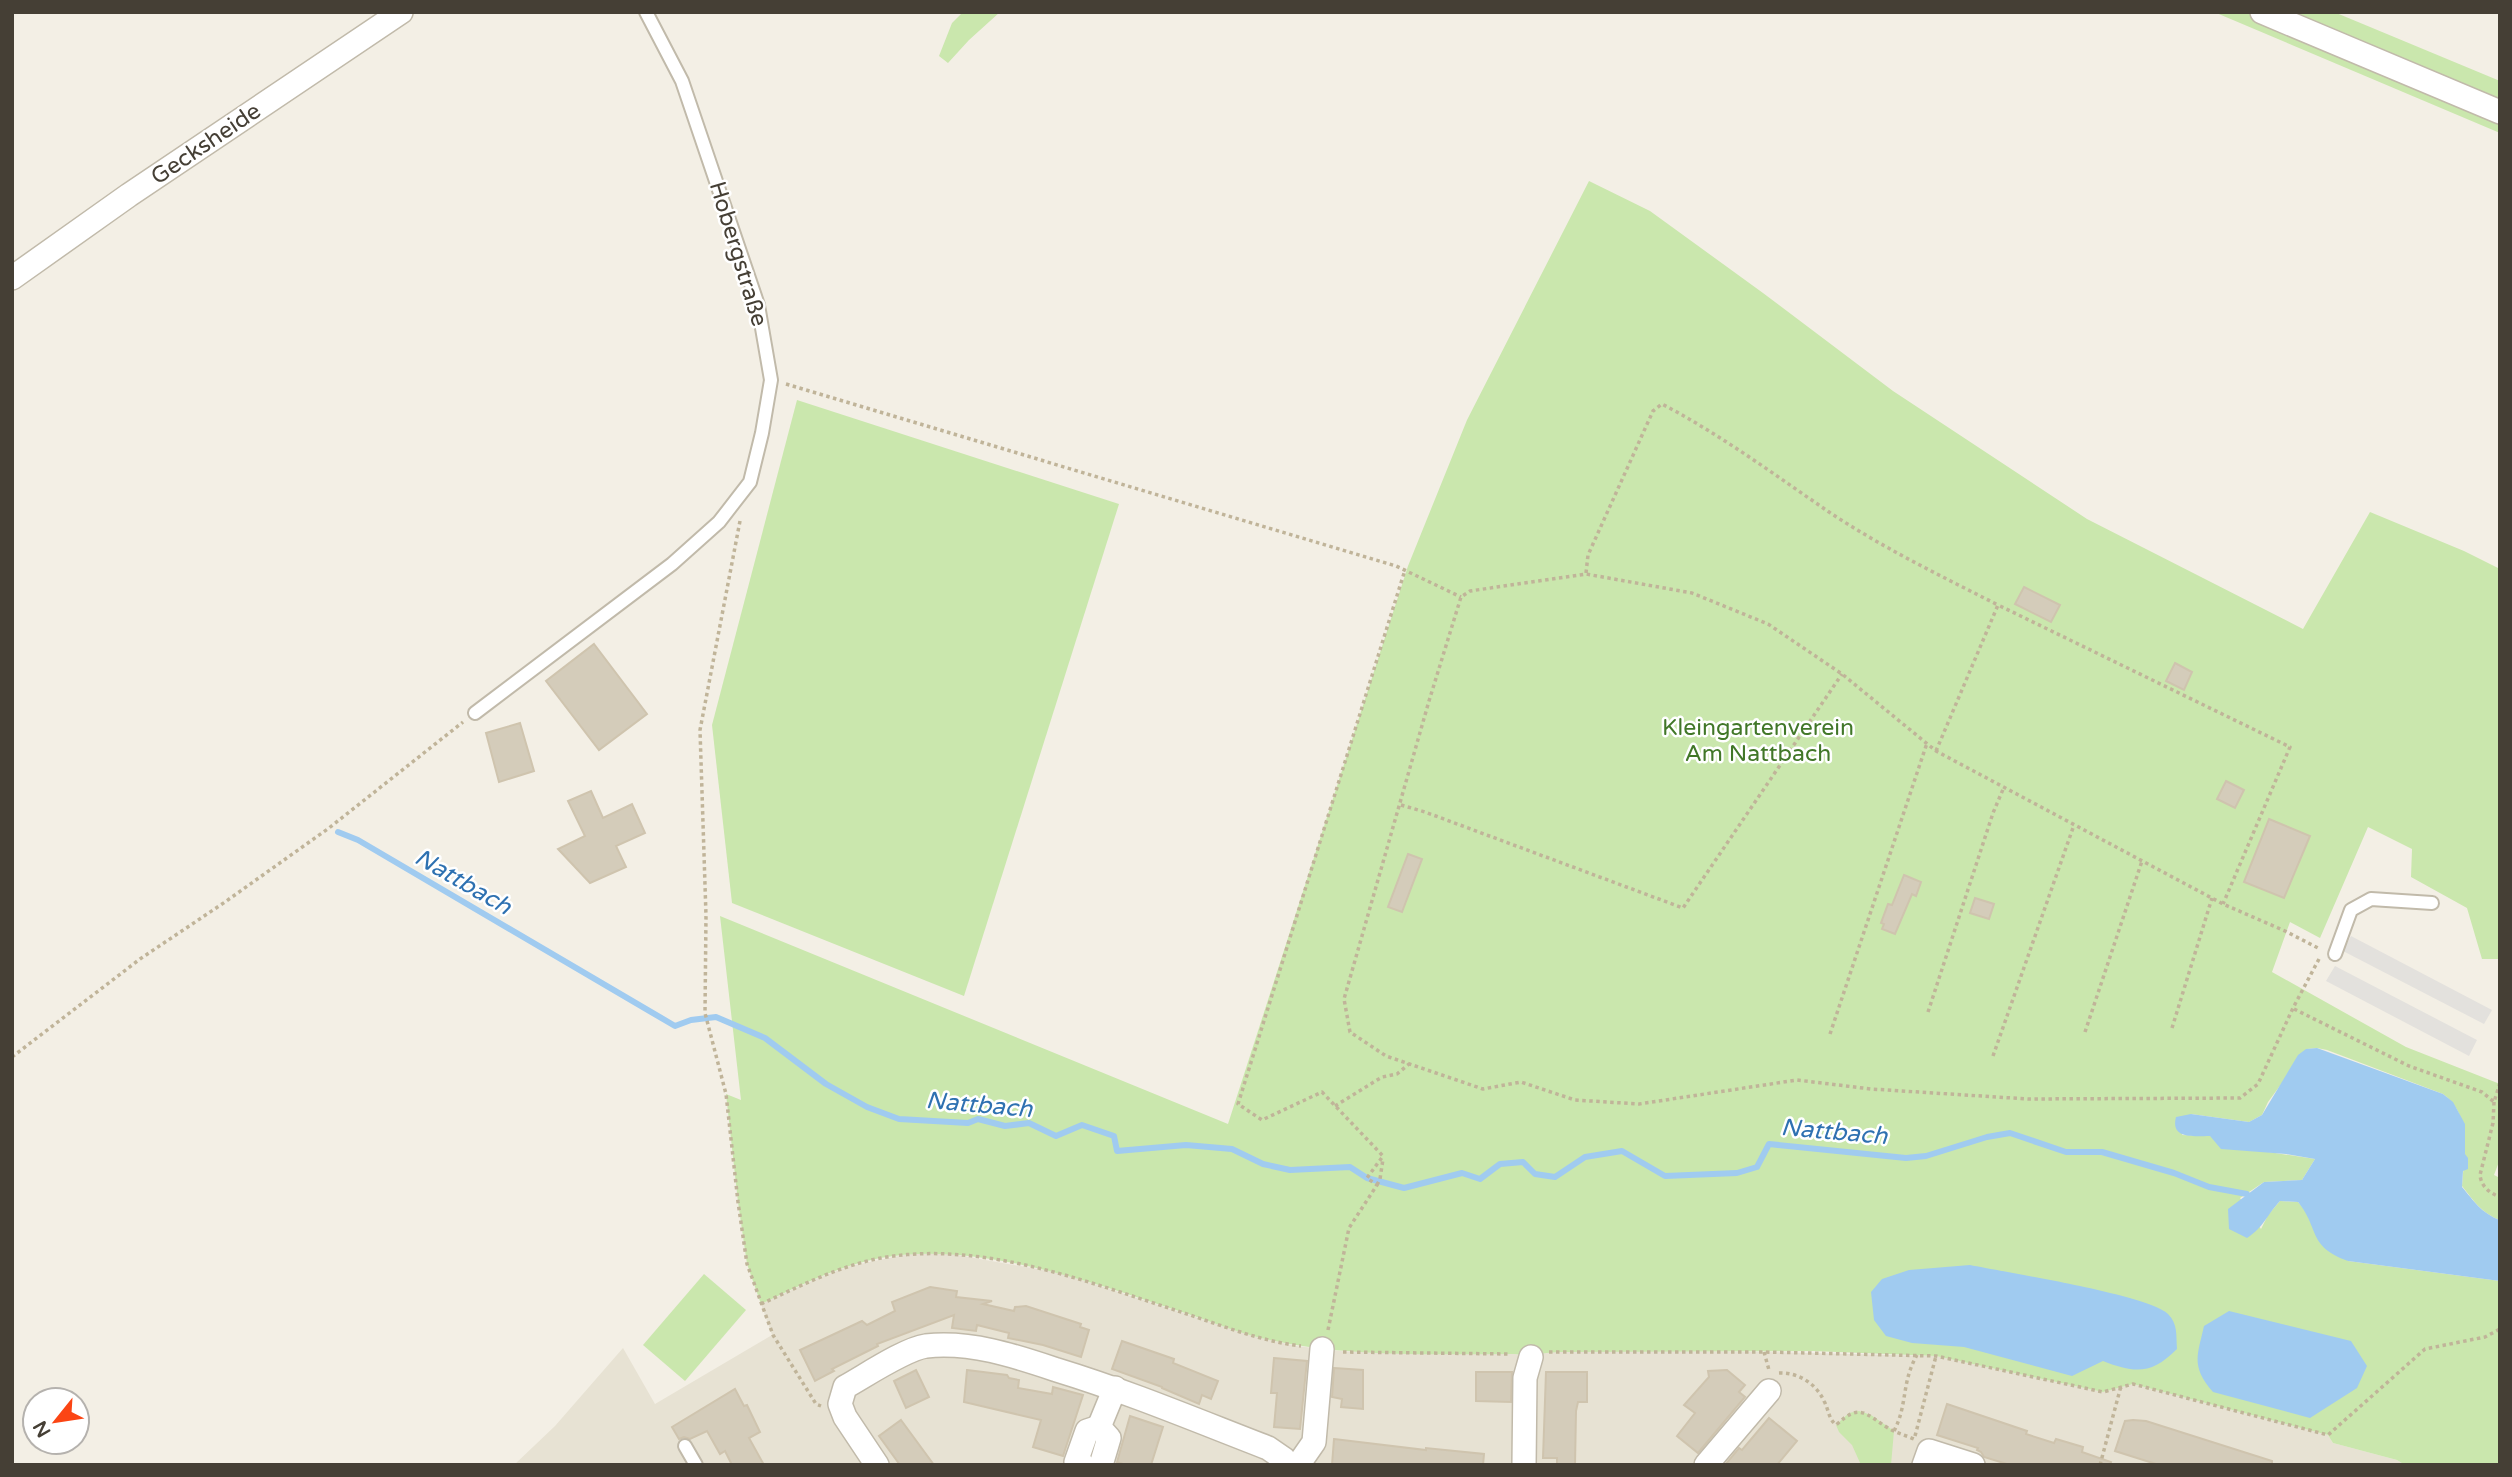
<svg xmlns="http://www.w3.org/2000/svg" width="2512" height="1477" viewBox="0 0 2512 1477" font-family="'Varela Round',sans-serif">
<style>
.residential{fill:#e7e2d3}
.green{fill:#cae7ad}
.parking{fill:#e3e1dd}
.water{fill:#a0cbf0}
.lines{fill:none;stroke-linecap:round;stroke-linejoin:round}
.stream{stroke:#a0cbf0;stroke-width:6}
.building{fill:#d4ccba;stroke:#cfc4ae;stroke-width:2}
.service-casing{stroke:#c1baaa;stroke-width:16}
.minor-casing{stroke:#c1baaa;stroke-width:26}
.path{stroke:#c0b499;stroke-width:3.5;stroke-dasharray:3.5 3.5;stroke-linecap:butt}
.service{stroke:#fff;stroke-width:12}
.minor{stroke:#fff;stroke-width:23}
.labels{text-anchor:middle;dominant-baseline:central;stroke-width:5;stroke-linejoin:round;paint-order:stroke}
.street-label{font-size:23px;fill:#453f35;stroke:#fff}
.park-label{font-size:23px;fill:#417728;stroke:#fff}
.water-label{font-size:24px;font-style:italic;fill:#2e71b1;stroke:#fff}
</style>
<rect width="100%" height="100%" fill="#f3efe5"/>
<path class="residential" d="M 946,1253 L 1060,1273 L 1257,1337 L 1296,1346 L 1350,1352 L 1514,1354 L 1531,1357 L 1546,1352 L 1611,1351 L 1764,1352 L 1936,1356 L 2103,1392 L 2133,1384 L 2328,1435 L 2333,1443 L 2397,1460 L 2405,1465 L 514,1465 L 555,1426 L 623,1348 L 655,1404 L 772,1335 L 761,1304 L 818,1278 L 850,1266 L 909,1254 Z"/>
<g class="green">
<path d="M 963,12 L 1000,12 L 969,40 L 948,63 L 939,56 L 952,23 Z"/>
<path d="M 2214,12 L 2334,12 L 2500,81 L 2500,133 Z"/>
<path d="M 1589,181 L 1650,211 L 1763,293 L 1893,391 L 2087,519 L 2303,629 L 2370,512 L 2464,551 L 2500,569 L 2500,959 L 2482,959 L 2467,908 L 2411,877 L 2412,849 L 2368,827 L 2320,938 L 2290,922 L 2272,972 L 2406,1047 L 2500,1084 L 2500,1159 L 2494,1175 L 2500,1178 L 2500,1220 C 2481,1213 2474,1201 2462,1186 C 2464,1155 2473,1116 2443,1094 L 2327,1050 L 2317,1048 L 2307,1049 L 2268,1102 L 2262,1115 L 2249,1122 L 2191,1114 L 2182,1135 L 2210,1136 L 2262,1151 L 2315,1159 L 2302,1180 L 2264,1182 L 2240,1198 L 2261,1229 L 2268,1215 L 2280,1201 L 2298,1202 L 2348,1261 L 2500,1281 L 2500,1465 L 2405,1465 L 2397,1460 L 2333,1443 L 2328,1435 L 2133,1384 L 2103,1392 L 1936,1356 L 1813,1351 L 1560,1352 C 1544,1352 1531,1357 1514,1354 C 1429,1354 1344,1358 1261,1338 C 1240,1333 1220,1325 1200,1318 C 1104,1287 981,1239 880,1258 C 838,1266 799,1286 761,1304 L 747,1264 L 738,1202 L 726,1094 L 741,1100 L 720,916 L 1228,1124 L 1408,566 L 1467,420 Z"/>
<path d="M 797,400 L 1119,504 L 964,996 L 732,903 L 712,725 Z"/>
<path d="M 704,1274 L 746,1310 L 685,1381 L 643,1345 Z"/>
<path d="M 1859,1411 L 1871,1415 L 1894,1431 L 1891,1465 L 1861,1465 L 1852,1445 L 1839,1432 L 1836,1425 L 1849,1413 Z"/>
</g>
<g class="parking">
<path d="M 2351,936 L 2492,1010 L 2484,1024 L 2343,951 Z"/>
<path d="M 2335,966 L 2477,1040 L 2469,1056 L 2326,981 Z"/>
</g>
<g class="water">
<path d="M 2317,1048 L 2443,1094 L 2453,1102 L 2465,1124 L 2465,1154 L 2468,1158 L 2468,1169 L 2463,1171 L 2462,1187 C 2474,1201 2481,1213 2500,1220 L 2500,1281 L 2348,1261 C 2307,1246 2320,1229 2298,1202 L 2280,1201 C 2266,1216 2264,1227 2247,1238 L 2229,1229 L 2228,1209 L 2264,1182 L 2302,1180 L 2315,1159 L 2286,1154 L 2221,1149 L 2210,1136 C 2195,1136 2170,1140 2176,1117 L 2191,1114 L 2249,1122 L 2262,1115 L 2298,1055 L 2306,1049 Z"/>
<path d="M 1970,1265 C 2004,1272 2150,1295 2168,1314 C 2178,1324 2176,1335 2177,1349 C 2152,1374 2136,1374 2103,1361 L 2072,1376 L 1964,1347 L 1912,1343 L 1886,1336 L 1874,1320 L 1871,1292 L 1882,1279 L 1909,1270 Z"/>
<path d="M 2229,1311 L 2351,1341 L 2367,1366 L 2357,1388 L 2310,1418 L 2213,1392 C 2191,1366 2197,1357 2204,1326 Z"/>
</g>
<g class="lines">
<path class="stream" d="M 338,832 L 358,840 L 675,1026 L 691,1020 L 716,1017 L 765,1038 L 826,1084 L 867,1107 L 899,1119 L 968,1123 L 978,1119 L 1005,1126 L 1029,1123 L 1056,1136 L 1082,1125 L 1114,1136 L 1117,1151 L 1186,1145 L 1232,1149 L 1263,1164 L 1290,1170 L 1350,1167 L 1367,1178 L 1404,1188 L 1462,1173 L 1480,1179 L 1500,1164 L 1523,1162 L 1535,1174 L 1555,1177 L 1585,1157 L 1622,1151 L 1665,1176 L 1737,1173 L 1757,1167 L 1769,1144 L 1906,1158 L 1926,1156 L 1987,1137 L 2010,1133 L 2066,1152 L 2102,1152 L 2174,1173 L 2209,1187 L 2247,1194"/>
</g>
<g class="building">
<path d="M 2024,587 L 2060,605 L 2051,622 L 2015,604 Z"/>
<path d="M 594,644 L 647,714 L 599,750 L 546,681 Z"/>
<path d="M 2175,663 L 2192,672 L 2184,690 L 2166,681 Z"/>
<path d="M 520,723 L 534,771 L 499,782 L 486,733 Z"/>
<path d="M 2226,781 L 2244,790 L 2235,808 L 2217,799 Z"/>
<path d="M 591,791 L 603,818 L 632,804 L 645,833 L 616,846 L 626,867 L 590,883 L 558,849 L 585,836 L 568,801 Z"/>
<path d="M 2269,819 L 2310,836 L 2284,898 L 2244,882 Z"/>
<path d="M 1408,854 L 1422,859 L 1402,912 L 1388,907 Z"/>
<path d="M 1904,875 L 1921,882 L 1916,896 L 1912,894 L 1895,934 L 1882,929 L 1884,924 L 1881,923 L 1888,904 L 1892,905 Z"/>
<path d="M 1975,898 L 1994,904 L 1989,919 L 1970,913 Z"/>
<path d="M 930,1287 L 957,1291 L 956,1297 L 992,1301 L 983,1304 L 1014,1311 L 1015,1307 L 1026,1306 L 1081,1324 L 1080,1327 L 1089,1330 L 1081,1357 L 1043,1345 L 1008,1338 L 1009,1333 L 977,1325 L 976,1331 L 952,1328 L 954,1315 L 877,1344 L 878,1346 L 832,1369 L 834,1371 L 815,1381 L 800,1350 L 862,1321 L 867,1325 L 895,1311 L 892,1302 Z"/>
<path d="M 1122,1341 L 1174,1359 L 1173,1363 L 1218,1381 L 1211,1399 L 1202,1395 L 1199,1404 L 1162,1388 L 1162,1387 L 1112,1369 Z"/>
<path d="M 1274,1358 L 1307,1361 L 1300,1429 L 1274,1427 L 1277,1393 L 1271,1393 Z"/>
<path d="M 1334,1368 L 1363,1370 L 1363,1409 L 1341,1407 L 1342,1399 L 1332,1397 Z"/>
<path d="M 916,1370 L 929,1397 L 906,1408 L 894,1381 Z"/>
<path d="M 967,1370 L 1007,1375 L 1009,1378 L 1019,1380 L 1018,1388 L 1052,1394 L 1053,1387 L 1083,1395 L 1063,1456 L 1033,1447 L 1041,1420 L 964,1402 Z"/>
<path d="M 1727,1370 L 1745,1385 L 1739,1392 L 1745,1397 L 1698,1453 L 1677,1436 L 1695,1413 L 1684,1405 L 1709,1377 L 1708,1371 Z"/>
<path d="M 1476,1372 L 1512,1372 L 1511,1402 L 1476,1401 Z"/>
<path d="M 1546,1372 L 1587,1372 L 1587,1402 L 1578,1402 L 1576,1411 L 1575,1465 L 1557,1465 L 1557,1458 L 1543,1458 Z"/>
<path d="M 735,1389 L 744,1406 L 747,1405 L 760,1432 L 749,1438 L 764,1465 L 732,1465 L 725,1451 L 720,1454 L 707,1431 L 690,1439 L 684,1437 L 679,1439 L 672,1427 Z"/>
<path d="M 1947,1404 L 2027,1431 L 2026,1434 L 2054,1443 L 2056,1439 L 2083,1447 L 2082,1452 L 2111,1462 L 2110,1465 L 2010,1465 L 1984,1457 L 1981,1452 L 1977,1450 L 1978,1448 L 1937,1435 Z"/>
<path d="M 1130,1416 L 1163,1427 L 1151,1465 L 1126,1465 L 1117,1462 Z"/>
<path d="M 1769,1418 L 1797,1441 L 1777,1465 L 1725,1465 L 1739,1448 L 1742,1450 Z"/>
<path d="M 901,1420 L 934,1465 L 900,1465 L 879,1436 Z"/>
<path d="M 2133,1420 L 2146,1421 L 2272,1461 L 2272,1465 L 2159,1465 L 2115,1451 L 2125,1421 Z"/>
<path d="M 1334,1439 L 1426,1450 L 1426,1448 L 1484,1454 L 1483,1465 L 1332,1465 Z"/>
</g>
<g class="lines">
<g class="service-casing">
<g id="service">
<path d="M 475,713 L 672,564 L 719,522 L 750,482 L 762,433 L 771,380 L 758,305 L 682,81 L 646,12"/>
<path d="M 2335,954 L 2351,910 L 2371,899 L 2432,903"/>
<path d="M 685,1446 L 696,1465"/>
</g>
</g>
<g class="minor-casing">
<g id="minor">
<path d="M 2262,12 L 2500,112"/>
<path d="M 12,278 L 129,195 L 401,12"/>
<path d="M 1099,1427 L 1109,1438 L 1101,1465"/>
<path d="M 1099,1427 L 1115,1388"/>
<path d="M 877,1465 L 845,1417 L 840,1404 L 845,1387 C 865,1376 905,1349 926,1346 C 971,1341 1015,1356 1057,1370 C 1129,1392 1198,1421 1268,1448 L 1284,1459 L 1289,1465"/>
<path d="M 1083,1465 L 1076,1462 L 1087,1431 L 1099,1427"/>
<path d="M 1298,1465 L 1314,1442 L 1322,1349"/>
<path d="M 1524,1465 L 1525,1378 L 1531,1357"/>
<path d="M 1706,1465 L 1769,1391"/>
<path d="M 1924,1465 L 1929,1451 L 1973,1465"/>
</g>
</g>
<g class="path">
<path d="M 786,384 L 1396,566 L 1461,597"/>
<path d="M 740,521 L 700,730 L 706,916 L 705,1013 L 726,1094 L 738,1202 L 747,1264 L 773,1335 L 816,1404 L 821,1406"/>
<path d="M 1586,573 L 1588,555 L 1653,411 L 1662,404 C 1721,435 1775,475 1829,512 C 1883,548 1941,576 1998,605"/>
<path d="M 1936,751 L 1998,605 L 2290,747 L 2223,904"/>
<path d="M 1401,805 L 1425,812 L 1683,908 L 1842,674"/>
<path d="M 2319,959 L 2293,1008 L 2258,1084 L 2240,1098 L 2028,1099 L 1871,1089 L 1797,1080 L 1639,1104 L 1575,1100 L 1521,1082 L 1483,1089 L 1386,1056 L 1350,1032 L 1344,999 L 1429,701 L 1461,597 L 1470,591 L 1586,574 L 1692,593 L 1768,624 L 1842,674 L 1936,751 L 2223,904 L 2285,931 L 2320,949"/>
<path d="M 2294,1009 L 2409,1066 L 2482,1092 L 2494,1102 L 2500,1083"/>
<path d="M 1928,1012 L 1993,813 L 2004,787"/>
<path d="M 2172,1028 L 2212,898"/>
<path d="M 2085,1032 L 2142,861"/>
<path d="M 1830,1034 L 1927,743"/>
<path d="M 1993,1056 L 2074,825"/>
<path d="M 12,1057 L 140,959 L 225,902 L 329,828 L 463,722"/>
<path d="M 2494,1102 L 2493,1123 L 2480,1175 C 2481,1186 2489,1193 2500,1197"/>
<path d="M 1335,1106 L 1382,1077 L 1397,1074 L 1409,1064"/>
<path d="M 1377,1185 L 1380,1179 L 1383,1159"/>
<path d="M 761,1304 C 800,1286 839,1266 881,1258 C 980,1240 1085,1281 1178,1311 C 1218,1324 1259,1341 1301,1346"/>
<path d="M 1328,1330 L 1349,1228 L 1377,1185 L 1367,1178 L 1383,1156 L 1322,1092 L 1262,1120 L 1238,1104 L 1405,570"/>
<path d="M 1343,1352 L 1510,1354"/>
<path d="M 1549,1352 L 1764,1352 L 1936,1356 L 2103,1392 L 2133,1384 L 2328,1435 L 2425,1349 L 2485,1337 L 2500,1329"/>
<path d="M 1764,1352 L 1769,1370"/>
<path d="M 1779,1373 C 1797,1372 1816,1383 1824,1401 C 1829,1410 1828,1418 1836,1425 C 1860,1403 1864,1413 1888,1428 C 1896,1433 1905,1435 1914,1439"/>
<path d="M 1894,1431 C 1908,1404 1901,1383 1917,1355"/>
<path d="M 1915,1436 L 1936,1356"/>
<path d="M 2100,1465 L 2121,1386"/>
</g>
<use href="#service" class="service"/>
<use href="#minor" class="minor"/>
</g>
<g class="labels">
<g class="street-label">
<text transform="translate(206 144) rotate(-34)">Gecksheide</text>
<text transform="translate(738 254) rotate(73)">Hobergstraße</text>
</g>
<g class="park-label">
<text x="1758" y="728">Kleingartenverein<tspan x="1758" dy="26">Am Nattbach</tspan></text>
</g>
<g class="water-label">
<text transform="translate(463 882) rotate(30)">Nattbach</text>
<text transform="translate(979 1105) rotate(5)">Nattbach</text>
<text transform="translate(1834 1132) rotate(5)">Nattbach</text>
</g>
</g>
<rect width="2512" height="1477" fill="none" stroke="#453f35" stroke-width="28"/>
<g transform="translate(56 1421) rotate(240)"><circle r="33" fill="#ffffff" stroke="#b5b2ae" stroke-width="2"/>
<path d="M0-5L12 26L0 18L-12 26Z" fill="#fb4514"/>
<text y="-10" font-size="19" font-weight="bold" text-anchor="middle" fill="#453f35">N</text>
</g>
</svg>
